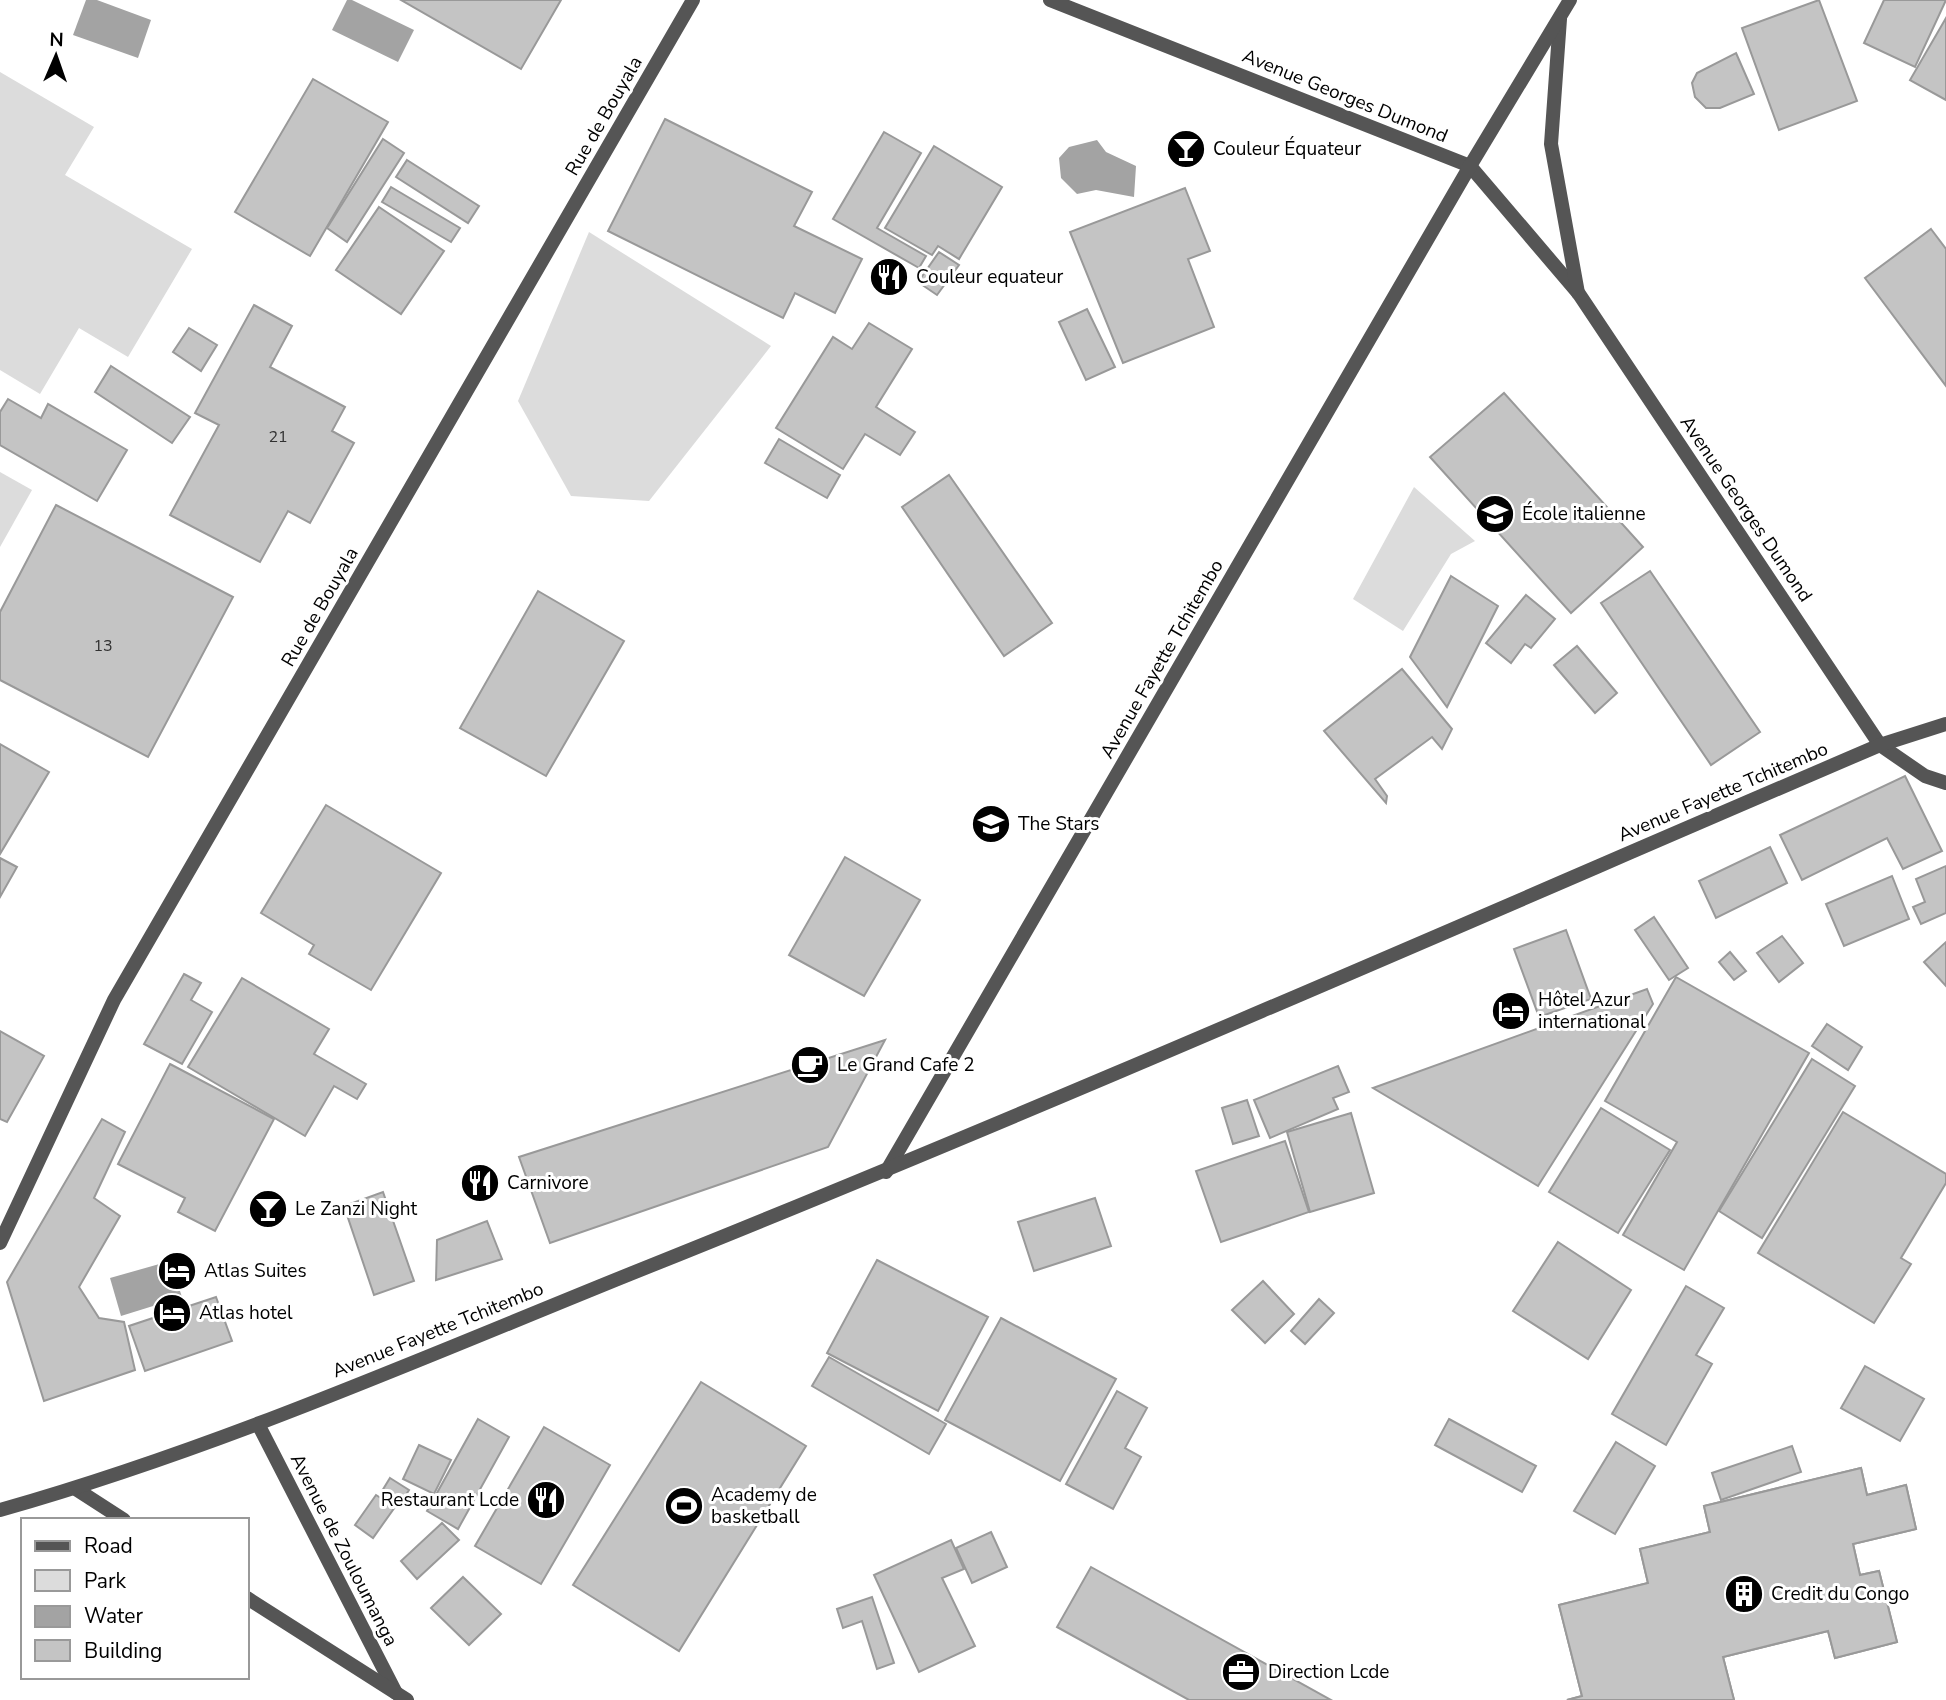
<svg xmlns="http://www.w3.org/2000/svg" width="1946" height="1700" viewBox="0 0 1946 1700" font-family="'Nunito Sans',sans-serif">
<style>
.green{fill:#dcdcdc}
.water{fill:#a3a3a3}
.building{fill:#c4c4c4;stroke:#999;stroke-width:2}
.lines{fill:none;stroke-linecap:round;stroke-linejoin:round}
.minor{stroke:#555;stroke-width:14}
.tertiary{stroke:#555;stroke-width:14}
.labels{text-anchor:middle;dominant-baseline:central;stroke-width:6;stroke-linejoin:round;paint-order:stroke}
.number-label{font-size:16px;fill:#313131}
.street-label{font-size:19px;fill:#000;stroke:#fff}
.poi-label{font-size:19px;fill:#000;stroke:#fff;text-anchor:start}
</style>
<rect width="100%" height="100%" fill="#fff"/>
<g class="green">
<path d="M 0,72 L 94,127 L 65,175 L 192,249 L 128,357 L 79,328 L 40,394 L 0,370 Z"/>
<path d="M 589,232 L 771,346 L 649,501 L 571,496 L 518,401 Z"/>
<path d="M 0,472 L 32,490 L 0,547 Z"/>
<path d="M 1414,487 L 1475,541 L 1451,554 L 1403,631 L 1353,599 Z"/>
</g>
<g class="water">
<path d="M 86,0 L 97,0 L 151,20 L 138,58 L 73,35 Z"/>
<path d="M 347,0 L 352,0 L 414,30 L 398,62 L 332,30 Z"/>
<path d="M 1097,140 L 1106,152 L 1136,166 L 1134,197 L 1096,190 L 1077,194 L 1061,178 L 1059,158 L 1069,147 Z"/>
<path d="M 170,1261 L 182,1297 L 121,1316 L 110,1278 Z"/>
</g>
<g class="building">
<path d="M 401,0 L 561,0 L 521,69 Z"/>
<path d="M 1819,0 L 1857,101 L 1779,130 L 1742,28 Z"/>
<path d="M 1884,0 L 1946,0 L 1915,67 L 1864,43 Z"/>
<path d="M 1946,18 L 1946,100 L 1910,80 Z"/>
<path d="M 1736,53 L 1754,94 L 1720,108 L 1706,108 L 1695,97 L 1692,83 L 1697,73 Z"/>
<path d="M 313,79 L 388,122 L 310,256 L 235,212 Z"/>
<path d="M 665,119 L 812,192 L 794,226 L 862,259 L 835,313 L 795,293 L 783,318 L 608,231 Z"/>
<path d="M 884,132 L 921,153 L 877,228 L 926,256 L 919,268 L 833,219 Z"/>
<path d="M 383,139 L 404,153 L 347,242 L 327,228 Z"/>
<path d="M 934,146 L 1002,187 L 959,259 L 938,246 L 932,255 L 885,228 Z"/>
<path d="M 407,160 L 479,206 L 468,223 L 396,177 Z"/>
<path d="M 391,187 L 460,228 L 451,242 L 382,202 Z"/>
<path d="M 1185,188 L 1210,251 L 1188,259 L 1214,327 L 1123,363 L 1070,232 Z"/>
<path d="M 379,207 L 444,251 L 401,314 L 336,270 Z"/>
<path d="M 1931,229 L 1946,249 L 1946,386 L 1865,278 Z"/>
<path d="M 939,252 L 959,265 L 937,295 L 918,282 Z"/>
<path d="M 254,305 L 292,326 L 270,367 L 345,407 L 332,431 L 354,443 L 310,523 L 288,511 L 260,562 L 170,515 L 219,425 L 195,413 Z"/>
<path d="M 1087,309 L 1115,367 L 1086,380 L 1059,322 Z"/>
<path d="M 869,323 L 912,349 L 876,407 L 915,432 L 900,455 L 865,434 L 843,469 L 776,428 L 833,337 L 852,349 Z"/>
<path d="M 189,328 L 217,345 L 201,371 L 173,352 Z"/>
<path d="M 111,366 L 190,417 L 172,443 L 95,392 Z"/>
<path d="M 1504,393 L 1643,547 L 1571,613 L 1430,457 Z"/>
<path d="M 8,399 L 41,418 L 48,404 L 127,450 L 97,501 L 0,445 L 0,412 Z"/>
<path d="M 779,439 L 840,475 L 827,498 L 765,463 Z"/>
<path d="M 949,475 L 1052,623 L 1004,656 L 902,507 Z"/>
<path d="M 56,505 L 233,597 L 148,757 L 0,680 L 0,612 Z"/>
<path d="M 1650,571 L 1760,732 L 1711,765 L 1601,603 Z"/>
<path d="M 1451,576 L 1498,606 L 1447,707 L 1410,657 Z"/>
<path d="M 538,591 L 624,641 L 546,776 L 460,728 Z"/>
<path d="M 1526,595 L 1555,619 L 1531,648 L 1525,644 L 1511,663 L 1486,643 Z"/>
<path d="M 1577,646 L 1617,693 L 1595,713 L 1554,665 Z"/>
<path d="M 1402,669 L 1452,729 L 1442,749 L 1432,737 L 1375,779 L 1387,796 L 1386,803 L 1324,731 Z"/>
<path d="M 0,744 L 49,772 L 0,854 Z"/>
<path d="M 1905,776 L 1942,851 L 1903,869 L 1887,838 L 1802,880 L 1780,835 Z"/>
<path d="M 326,805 L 441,873 L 371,990 L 309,954 L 314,945 L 261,913 Z"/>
<path d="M 1770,847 L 1787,883 L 1716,918 L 1699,881 Z"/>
<path d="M 845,857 L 920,900 L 864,996 L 789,955 Z"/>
<path d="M 0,858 L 17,867 L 0,897 Z"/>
<path d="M 1946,866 L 1946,913 L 1921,924 L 1913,907 L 1925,902 L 1916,879 Z"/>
<path d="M 1892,876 L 1909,919 L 1844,946 L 1826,904 Z"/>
<path d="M 1654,917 L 1688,968 L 1669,980 L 1635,930 Z"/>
<path d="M 1566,930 L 1591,999 L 1539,1017 L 1514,949 Z"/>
<path d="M 1782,936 L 1803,963 L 1779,982 L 1757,953 Z"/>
<path d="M 1946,942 L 1946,986 L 1924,962 Z"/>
<path d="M 1730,952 L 1746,971 L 1734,980 L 1719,962 Z"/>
<path d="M 184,974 L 201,983 L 191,1000 L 212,1012 L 182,1064 L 144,1044 Z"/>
<path d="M 1676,977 L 1809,1053 L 1684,1270 L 1623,1235 L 1677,1142 L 1605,1101 Z"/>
<path d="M 242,978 L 329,1029 L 314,1054 L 366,1084 L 357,1099 L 334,1086 L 305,1136 L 188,1067 Z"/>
<path d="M 1647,989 L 1653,1004 L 1538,1186 L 1373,1088 Z"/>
<path d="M 1827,1024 L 1862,1047 L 1848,1070 L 1812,1046 Z"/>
<path d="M 0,1031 L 44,1056 L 7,1122 L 0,1119 Z"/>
<path d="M 885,1040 L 828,1147 L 550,1243 L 519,1157 Z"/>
<path d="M 1812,1059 L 1855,1086 L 1762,1238 L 1719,1211 Z"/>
<path d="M 170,1064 L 274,1119 L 215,1231 L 178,1212 L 185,1198 L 118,1164 Z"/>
<path d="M 1338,1066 L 1349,1092 L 1333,1098 L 1338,1109 L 1270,1138 L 1254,1100 Z"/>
<path d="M 1247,1100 L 1259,1136 L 1233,1144 L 1222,1108 Z"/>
<path d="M 1601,1108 L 1670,1150 L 1618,1233 L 1549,1192 Z"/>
<path d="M 1843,1112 L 1946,1174 L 1946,1183 L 1901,1258 L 1911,1264 L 1874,1323 L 1758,1253 Z"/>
<path d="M 1351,1113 L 1374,1193 L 1310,1212 L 1287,1132 Z"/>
<path d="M 102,1119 L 125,1132 L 94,1198 L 120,1216 L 79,1287 L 99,1318 L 124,1322 L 135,1370 L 44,1401 L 7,1282 Z"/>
<path d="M 1285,1141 L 1309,1212 L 1221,1242 L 1196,1171 Z"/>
<path d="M 383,1192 L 414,1281 L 374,1295 L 344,1206 Z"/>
<path d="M 1095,1198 L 1111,1246 L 1034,1271 L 1018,1222 Z"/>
<path d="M 487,1221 L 502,1259 L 436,1280 L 437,1240 Z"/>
<path d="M 1558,1242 L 1631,1290 L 1588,1359 L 1513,1311 Z"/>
<path d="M 877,1260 L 988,1317 L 938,1411 L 827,1353 Z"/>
<path d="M 1263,1281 L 1294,1314 L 1265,1343 L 1232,1310 Z"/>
<path d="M 1686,1286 L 1724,1308 L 1696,1355 L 1712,1364 L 1666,1445 L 1612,1414 Z"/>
<path d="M 216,1297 L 232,1341 L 145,1371 L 129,1326 Z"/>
<path d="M 1319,1299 L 1334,1313 L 1305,1344 L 1291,1331 Z"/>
<path d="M 1001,1318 L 1116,1379 L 1060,1481 L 945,1420 Z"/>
<path d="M 829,1357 L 946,1424 L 929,1454 L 812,1386 Z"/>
<path d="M 1865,1366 L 1924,1399 L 1900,1441 L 1841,1408 Z"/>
<path d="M 701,1382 L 806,1446 L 679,1651 L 573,1585 Z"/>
<path d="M 1117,1391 L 1147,1408 L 1125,1448 L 1141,1457 L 1113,1509 L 1066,1484 Z"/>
<path d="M 478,1419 L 509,1437 L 458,1529 L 427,1511 Z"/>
<path d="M 1449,1419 L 1536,1466 L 1522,1492 L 1435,1445 Z"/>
<path d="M 544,1427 L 610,1465 L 541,1584 L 475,1546 Z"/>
<path d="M 1616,1442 L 1655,1466 L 1615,1534 L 1574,1511 Z"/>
<path d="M 419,1445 L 451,1460 L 434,1494 L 403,1479 Z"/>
<path d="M 1792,1446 L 1801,1472 L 1721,1500 L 1712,1473 Z"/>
<path d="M 1861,1468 L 1867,1495 L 1906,1485 L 1916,1529 L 1853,1544 L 1860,1575 L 1879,1571 L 1897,1642 L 1835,1658 L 1828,1631 L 1723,1657 L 1734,1700 L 1567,1700 L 1582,1696 L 1559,1605 L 1648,1583 L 1640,1549 L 1710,1532 L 1704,1506 Z"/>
<path d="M 1861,1468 L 1867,1495 L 1906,1485 L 1916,1529 L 1853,1544 L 1860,1575 L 1879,1571 L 1897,1642 L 1835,1658 L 1828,1631 L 1723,1657 L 1734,1700 L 1567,1700 L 1582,1696 L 1559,1605 L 1648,1583 L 1640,1549 L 1710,1532 L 1704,1506 Z"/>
<path d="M 390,1478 L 409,1490 L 400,1504 L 382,1491 Z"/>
<path d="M 376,1495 L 395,1507 L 373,1538 L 355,1525 Z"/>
<path d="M 442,1523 L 459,1540 L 417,1579 L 401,1561 Z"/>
<path d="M 991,1532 L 1007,1567 L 972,1583 L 956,1548 Z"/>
<path d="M 951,1540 L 964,1569 L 942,1578 L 975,1646 L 919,1672 L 874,1575 Z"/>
<path d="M 1091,1567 L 1331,1700 L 1189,1700 L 1057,1627 Z"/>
<path d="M 463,1577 L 501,1614 L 469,1645 L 431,1608 Z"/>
<path d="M 872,1597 L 894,1663 L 877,1669 L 862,1621 L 843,1628 L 837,1609 Z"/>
</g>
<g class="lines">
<g class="minor">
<path d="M 1050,0 L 1470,166 L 1579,294 L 1880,745"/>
<path d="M 1560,19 L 1551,144 L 1578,293"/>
<path d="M 886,1172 L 1470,166 L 1570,0"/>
<path d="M 0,1243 L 114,1000 L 693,0"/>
<path d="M 258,1424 L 396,1693"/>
<path d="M 76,1489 L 124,1520"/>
<path d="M 247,1598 L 407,1700"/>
</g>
<g class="tertiary">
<path d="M 1880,745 L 1925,776 L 1946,783"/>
<path d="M 0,1510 C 216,1449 422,1358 630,1274 C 1050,1106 1465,923 1880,745 L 1946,724"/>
</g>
</g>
<defs>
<g id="bar-disc" transform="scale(2.0125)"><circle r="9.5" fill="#000" stroke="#fff"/><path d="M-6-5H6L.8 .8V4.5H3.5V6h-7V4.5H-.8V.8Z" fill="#fff"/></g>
<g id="restaurant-disc" transform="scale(2.0125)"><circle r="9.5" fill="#000" stroke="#fff"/><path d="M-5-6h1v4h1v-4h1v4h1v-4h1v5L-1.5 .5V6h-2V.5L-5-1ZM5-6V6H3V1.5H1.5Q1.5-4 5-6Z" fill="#fff"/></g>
<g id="school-disc" transform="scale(2.0125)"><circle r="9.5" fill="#000" stroke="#fff"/><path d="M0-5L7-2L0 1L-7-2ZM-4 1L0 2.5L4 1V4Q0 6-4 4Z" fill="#fff"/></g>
<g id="hotel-disc" transform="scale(2.0125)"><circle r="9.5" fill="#000" stroke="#fff"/><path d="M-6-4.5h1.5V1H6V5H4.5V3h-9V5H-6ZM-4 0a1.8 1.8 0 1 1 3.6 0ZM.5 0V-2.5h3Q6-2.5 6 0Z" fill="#fff"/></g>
<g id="cafe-disc" transform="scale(2.0125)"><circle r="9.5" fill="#000" stroke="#fff"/><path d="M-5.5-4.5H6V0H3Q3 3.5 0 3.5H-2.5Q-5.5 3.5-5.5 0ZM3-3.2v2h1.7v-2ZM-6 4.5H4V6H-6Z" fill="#fff"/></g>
<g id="stadium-disc" transform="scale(2.0125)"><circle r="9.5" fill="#000" stroke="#fff"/><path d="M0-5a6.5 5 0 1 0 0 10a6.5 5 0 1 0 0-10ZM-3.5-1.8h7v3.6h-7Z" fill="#fff"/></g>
<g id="building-disc" transform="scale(2.0125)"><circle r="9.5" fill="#000" stroke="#fff"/><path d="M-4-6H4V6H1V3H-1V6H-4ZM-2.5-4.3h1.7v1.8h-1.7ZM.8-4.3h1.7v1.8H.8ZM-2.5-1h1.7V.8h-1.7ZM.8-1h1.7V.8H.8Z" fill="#fff"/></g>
<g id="office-disc" transform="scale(2.0125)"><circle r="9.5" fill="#000" stroke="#fff"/><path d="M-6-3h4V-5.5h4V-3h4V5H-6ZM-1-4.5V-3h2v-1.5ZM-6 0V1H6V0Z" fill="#fff"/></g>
</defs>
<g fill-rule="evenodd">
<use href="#bar-disc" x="1186" y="149"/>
<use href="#restaurant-disc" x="889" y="277"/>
<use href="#school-disc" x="1495" y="514"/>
<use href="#school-disc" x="991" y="824"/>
<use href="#hotel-disc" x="1511" y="1011"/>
<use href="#cafe-disc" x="810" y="1065"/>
<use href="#restaurant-disc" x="480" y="1183"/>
<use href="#bar-disc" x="268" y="1209"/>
<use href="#hotel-disc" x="177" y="1271"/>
<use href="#hotel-disc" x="172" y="1313"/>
<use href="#restaurant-disc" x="546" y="1500"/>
<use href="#stadium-disc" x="684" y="1506"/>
<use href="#building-disc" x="1744" y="1594"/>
<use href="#office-disc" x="1241" y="1672"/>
</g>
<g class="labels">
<g class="number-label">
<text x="278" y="437">21</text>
<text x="103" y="646">13</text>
</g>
<g class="street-label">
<text transform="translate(1345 96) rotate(22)">Avenue Georges Dumond</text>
<text transform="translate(604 116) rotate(-60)">Rue de Bouyala</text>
<text transform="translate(1746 509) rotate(56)">Avenue Georges Dumond</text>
<text transform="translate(320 607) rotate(-60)">Rue de Bouyala</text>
<text transform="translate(1162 659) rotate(-60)">Avenue Fayette Tchitembo</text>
<text transform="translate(1723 792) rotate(-23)">Avenue Fayette Tchitembo</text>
<text transform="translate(438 1330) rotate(-22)">Avenue Fayette Tchitembo</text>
<text transform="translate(344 1550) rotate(63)">Avenue de Zouloumanga</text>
</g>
<g class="poi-label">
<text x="1213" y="149">Couleur Équateur</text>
<text x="916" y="277">Couleur equateur</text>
<text x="1522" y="514">École italienne</text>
<text x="1018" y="824">The Stars</text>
<text x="1538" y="1000">Hôtel Azur<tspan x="1538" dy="22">international</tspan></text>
<text x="837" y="1065">Le Grand Cafe 2</text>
<text x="507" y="1183">Carnivore</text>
<text x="295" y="1209">Le Zanzi Night</text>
<text x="204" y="1271">Atlas Suites</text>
<text x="199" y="1313">Atlas hotel</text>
<text x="711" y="1495">Academy de<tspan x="711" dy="22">basketball</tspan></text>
<text x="519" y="1500" text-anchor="end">Restaurant Lcde</text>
<text x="1771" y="1594">Credit du Congo</text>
<text x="1268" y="1672">Direction Lcde</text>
</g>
</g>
<rect x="21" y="1518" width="228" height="161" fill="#ffffff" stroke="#999999" stroke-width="2"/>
<rect x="35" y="1541" width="35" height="10" fill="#555555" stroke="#999999" stroke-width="2"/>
<text x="84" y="1553" font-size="21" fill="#000000">Road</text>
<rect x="35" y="1570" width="35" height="21" fill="#dcdcdc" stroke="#999999" stroke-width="2"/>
<text x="84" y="1588" font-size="21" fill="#000000">Park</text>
<rect x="35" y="1606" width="35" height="21" fill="#a3a3a3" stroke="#999999" stroke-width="2"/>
<text x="84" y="1623" font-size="21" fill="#000000">Water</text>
<rect x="35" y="1640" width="35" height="21" fill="#c4c4c4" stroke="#999999" stroke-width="2"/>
<text x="84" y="1658" font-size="21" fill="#000000">Building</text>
<g transform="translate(56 56) rotate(2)" stroke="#ffffff" stroke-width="5" paint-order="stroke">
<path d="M0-5L12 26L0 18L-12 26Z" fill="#000000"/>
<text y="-10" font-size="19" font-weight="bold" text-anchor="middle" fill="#000000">N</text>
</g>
</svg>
